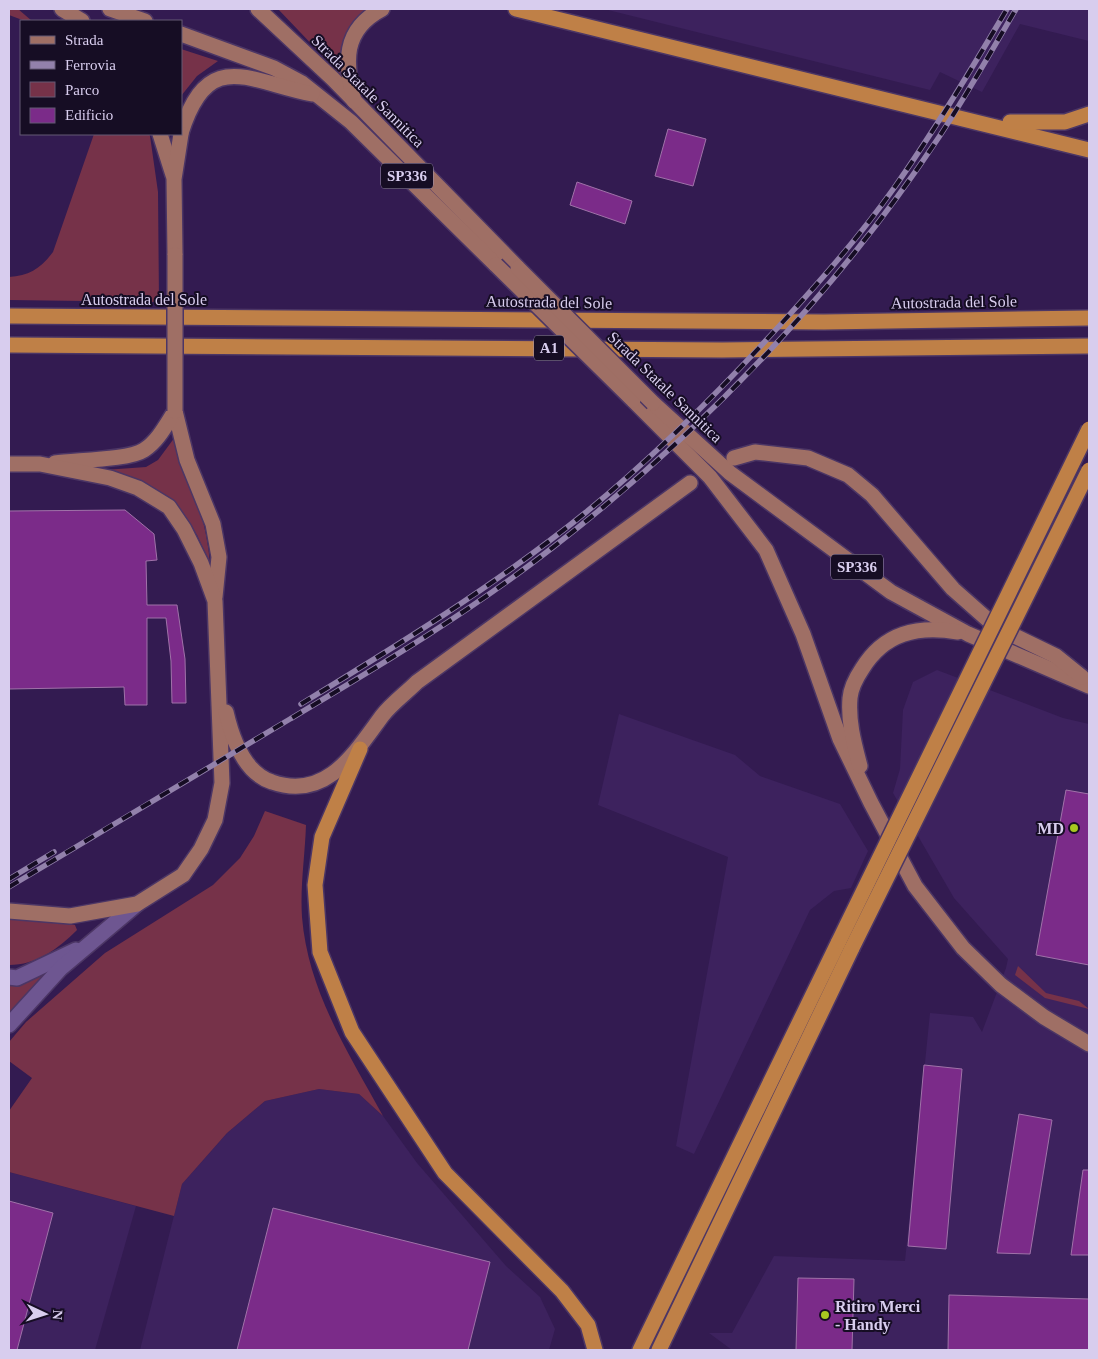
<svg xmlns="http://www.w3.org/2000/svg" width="1098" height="1359" viewBox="0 0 1098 1359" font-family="'Times New Roman',serif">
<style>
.built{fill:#3d225e}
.green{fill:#763249}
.building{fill:#7b2b89;stroke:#a072a9}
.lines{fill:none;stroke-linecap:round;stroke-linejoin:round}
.secondary-casing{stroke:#4c3665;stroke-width:18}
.primary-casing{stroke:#4c3665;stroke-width:18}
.highway-casing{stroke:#4c3665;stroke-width:18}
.secondary{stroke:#6e5691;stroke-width:15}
.primary{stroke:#9f6f65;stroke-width:15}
.highway{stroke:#bf8047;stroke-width:15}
.rail-casing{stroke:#9281ab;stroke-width:5.5}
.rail{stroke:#160d24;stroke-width:4;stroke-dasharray:11;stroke-linecap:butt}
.primary-bridge-casing{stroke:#4c3665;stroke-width:18;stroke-linecap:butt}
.highway-bridge-casing{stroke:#4c3665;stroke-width:18;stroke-linecap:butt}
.primary-bridge{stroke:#9f6f65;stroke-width:15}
.highway-bridge{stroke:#bf8047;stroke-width:15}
.poi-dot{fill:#a7c820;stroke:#160d24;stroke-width:2}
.labels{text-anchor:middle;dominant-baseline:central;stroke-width:4;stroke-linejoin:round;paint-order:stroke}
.shield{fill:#160d24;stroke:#9e93b1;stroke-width:1}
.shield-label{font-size:15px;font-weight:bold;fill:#d8cdee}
.street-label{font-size:16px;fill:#d8cdee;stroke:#160d24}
.poi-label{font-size:16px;font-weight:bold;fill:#d8cdee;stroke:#160d24;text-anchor:end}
</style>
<rect width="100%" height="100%" fill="#331b51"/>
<g class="built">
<path d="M 604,9 L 1089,9 L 1089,41 L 1020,24 L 982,92 L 940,72 L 930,90 Z"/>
<path d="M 937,670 L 1063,718 L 1089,724 L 1089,1350 L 732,1350 L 709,1333 L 732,1333 L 774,1256 L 905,1261 L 930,1013 L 973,1017 L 982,1032 L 1006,968 L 1008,959 L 954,898 L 893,793 L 900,769 L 903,710 L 913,682 Z"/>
<path d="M 619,714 L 735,755 L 760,776 L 840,804 L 868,851 L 851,888 L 834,891 L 810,910 L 694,1154 L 676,1146 L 728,857 L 598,805 Z"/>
<path d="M 319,1089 L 359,1094 L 383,1116 L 417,1163 L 506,1266 L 540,1297 L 555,1329 L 549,1350 L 140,1350 L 182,1184 L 227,1133 L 265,1101 Z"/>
<path d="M 9,1172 L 136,1206 L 95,1350 L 9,1350 Z"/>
</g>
<g class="green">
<path d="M 9,9 L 18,9 L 32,21 L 25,21 L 9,15 Z"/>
<path d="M 278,9 L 367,9 C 344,24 340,49 341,75 Z"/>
<path d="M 181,49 L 218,61 L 197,76 L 181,96 Z"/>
<path d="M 94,134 L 149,134 L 150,136 L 158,192 L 159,302 L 9,300 L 9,277 C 29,276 41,268 53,252 Z"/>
<path d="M 175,437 C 190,479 207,520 210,564 L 197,535 L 182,514 L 90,471 L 146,467 L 158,460 Z"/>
<path d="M 265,811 L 306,825 C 305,855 300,887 302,917 C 308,991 348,1052 383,1116 L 359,1094 L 319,1089 L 265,1101 L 227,1133 L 182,1184 L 174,1216 L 9,1172 L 9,1111 L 32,1078 L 9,1061 L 9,1042 L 26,1022 L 105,953 L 213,885 L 240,858 L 254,836 Z"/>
<path d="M 9,916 L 68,924 L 75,925 L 77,930 C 58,949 36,965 9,965 Z"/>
<path d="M 66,959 L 9,1019 L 9,981 Z"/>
<path d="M 1018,966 L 1046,993 L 1079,1001 L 1089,1009 L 1045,998 L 1015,975 Z"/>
</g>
<g class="building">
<path d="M 668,129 L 706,139 L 693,186 L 655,176 Z"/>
<path d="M 577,182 L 632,201 L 625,224 L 570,205 Z"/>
<path d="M 125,510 L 154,534 L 157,560 L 146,561 L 147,605 L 177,605 L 185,659 L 186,703 L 172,703 L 171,661 L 166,618 L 147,618 L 147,705 L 125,705 L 124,687 L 9,689 L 9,511 Z"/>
<path d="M 1066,790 L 1089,794 L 1089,965 L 1036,955 Z"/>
<path d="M 924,1065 L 962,1069 L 946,1249 L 908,1246 Z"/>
<path d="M 1019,1114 L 1052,1120 L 1030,1254 L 997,1253 Z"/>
<path d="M 1083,1170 L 1089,1170 L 1089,1255 L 1071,1255 Z"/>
<path d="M 9,1201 L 53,1213 L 17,1350 L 9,1350 Z"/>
<path d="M 273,1208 L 490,1262 L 468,1350 L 237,1350 Z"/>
<path d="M 798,1278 L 854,1279 L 852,1350 L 796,1350 Z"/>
<path d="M 949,1295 L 1089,1299 L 1089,1350 L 948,1350 Z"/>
</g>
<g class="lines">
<g class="secondary-casing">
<g id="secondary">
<path d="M 9,977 L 17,978 L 76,950"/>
<path d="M 9,1025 L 61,968 L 137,904"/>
</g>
</g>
<g class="primary-casing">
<g id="primary">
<path d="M 62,9 L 82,21"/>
<path d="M 110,9 L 145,21"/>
<path d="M 258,9 L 333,79 L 518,268"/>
<path d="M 181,34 L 274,68 L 302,83 L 351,122 L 496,265"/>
<path d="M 354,101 C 345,63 342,30 382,9"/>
<path d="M 181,133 C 208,47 247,81 312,94"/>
<path d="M 160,134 L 173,175"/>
<path d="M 175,255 L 174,179 L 181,134"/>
<path d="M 633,400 L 710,477 L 766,550 L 803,634 L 840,739 L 871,803 L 915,886 L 963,948 L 1001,985 L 1044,1017 L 1089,1044"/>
<path d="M 653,403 L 730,473 L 891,592 L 968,634 L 1089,686"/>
<path d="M 175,411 L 187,460 L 213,524 L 219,557 L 215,597"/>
<path d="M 734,458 L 755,452 L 808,458 L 848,475 L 872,495 L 953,589 L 996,627 L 1056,656 L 1082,677"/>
<path d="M 55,463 C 76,460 129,460 144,450 C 158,441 166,425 175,411"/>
<path d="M 9,464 L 40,464 L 110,478 L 138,488 L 169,507 L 184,529 L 201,563 L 215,601 L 222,783 L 215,820 L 201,849 L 183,875 L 137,904 L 70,916 L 9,911"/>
<path d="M 226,712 C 232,738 244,773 272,782 C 326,801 354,754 382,716 C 391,704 406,693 417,682 L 690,483"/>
<path d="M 860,766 C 854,743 848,722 850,698 C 851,687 856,678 862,669 C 884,633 917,625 958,632"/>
</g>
</g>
<g class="highway-casing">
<g id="highway">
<path d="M 516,9 L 1089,150"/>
<path d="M 1010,122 L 1065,122 L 1089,114"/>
<path d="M 9,316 L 824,322 L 1089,318"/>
<path d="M 9,345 L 722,350 L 1089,346"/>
<path d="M 360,749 L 322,837 L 315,885 L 320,952 L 352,1032 L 445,1173 L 562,1291 L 588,1325 L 595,1350"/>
<path d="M 640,1350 L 839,941"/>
<path d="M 659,1350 L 852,948"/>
</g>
</g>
<use href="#secondary" class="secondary"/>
<use href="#primary" class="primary"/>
<use href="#highway" class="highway"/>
<g class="rail-casing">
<g id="rail">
<path d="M 301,704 C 398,645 496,585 585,513 C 656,455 720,391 781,324 C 821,280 860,236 894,188 C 935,130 971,70 1007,9"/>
<path d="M 9,879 L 54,852"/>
<path d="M 9,887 C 102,831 196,775 290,719 C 379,666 470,612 552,548 C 701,433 835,294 939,137 C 966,96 991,52 1016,9"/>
</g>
</g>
<use href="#rail" class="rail"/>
<g class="primary-bridge-casing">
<g id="primary-bridge">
<path d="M 175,255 L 175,411"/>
<path d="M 496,265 L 633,400"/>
<path d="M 518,268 L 653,403"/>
</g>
</g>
<g class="highway-bridge-casing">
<g id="highway-bridge">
<path d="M 839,941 L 1089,429"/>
<path d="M 852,948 L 1089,470"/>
</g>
</g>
<use href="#primary-bridge" class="primary-bridge"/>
<use href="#highway-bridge" class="highway-bridge"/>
</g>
<g class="poi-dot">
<circle cx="1074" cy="828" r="5"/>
<circle cx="825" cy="1315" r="5"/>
</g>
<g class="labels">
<g class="shield">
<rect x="381" y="163.5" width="52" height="25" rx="4"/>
<rect x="534" y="335.5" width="30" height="25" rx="4"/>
<rect x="831" y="554.5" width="52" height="25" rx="4"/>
</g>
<g class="shield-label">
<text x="407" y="176">SP336</text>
<text x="549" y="348">A1</text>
<text x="857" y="567">SP336</text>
</g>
<g class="street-label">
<text transform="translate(368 91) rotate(45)">Strada Statale Sannitica</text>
<text x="144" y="299">Autostrada del Sole</text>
<text transform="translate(549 302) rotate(1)">Autostrada del Sole</text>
<text transform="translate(954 302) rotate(-1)">Autostrada del Sole</text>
<text transform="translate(665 387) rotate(44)">Strada Statale Sannitica</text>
</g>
<g class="poi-label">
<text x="1064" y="828">MD</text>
<text x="835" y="1306" text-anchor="start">Ritiro Merci<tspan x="835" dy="18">- Handy</tspan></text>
</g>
</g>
<rect width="1098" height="1359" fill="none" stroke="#d8cdee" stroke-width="20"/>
<rect x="20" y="20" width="162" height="115" fill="#160d24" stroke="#645a75"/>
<rect x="30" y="36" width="25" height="8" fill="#9f6f65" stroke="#645a75"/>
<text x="65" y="45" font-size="15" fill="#d8cdee">Strada</text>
<rect x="30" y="61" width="25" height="8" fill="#9281ab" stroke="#645a75"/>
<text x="65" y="70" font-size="15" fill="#d8cdee">Ferrovia</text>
<rect x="30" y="82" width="25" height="15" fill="#763249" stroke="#645a75"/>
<text x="65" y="95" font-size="15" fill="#d8cdee">Parco</text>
<rect x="30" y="108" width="25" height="15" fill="#7b2b89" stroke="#645a75"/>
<text x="65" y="120" font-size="15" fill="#d8cdee">Edificio</text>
<g transform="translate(45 1314) rotate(94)" stroke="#160d24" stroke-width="4" paint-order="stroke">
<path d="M0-4L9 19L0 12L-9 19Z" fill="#d8cdee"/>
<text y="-8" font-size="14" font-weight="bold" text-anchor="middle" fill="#d8cdee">N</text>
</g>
</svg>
